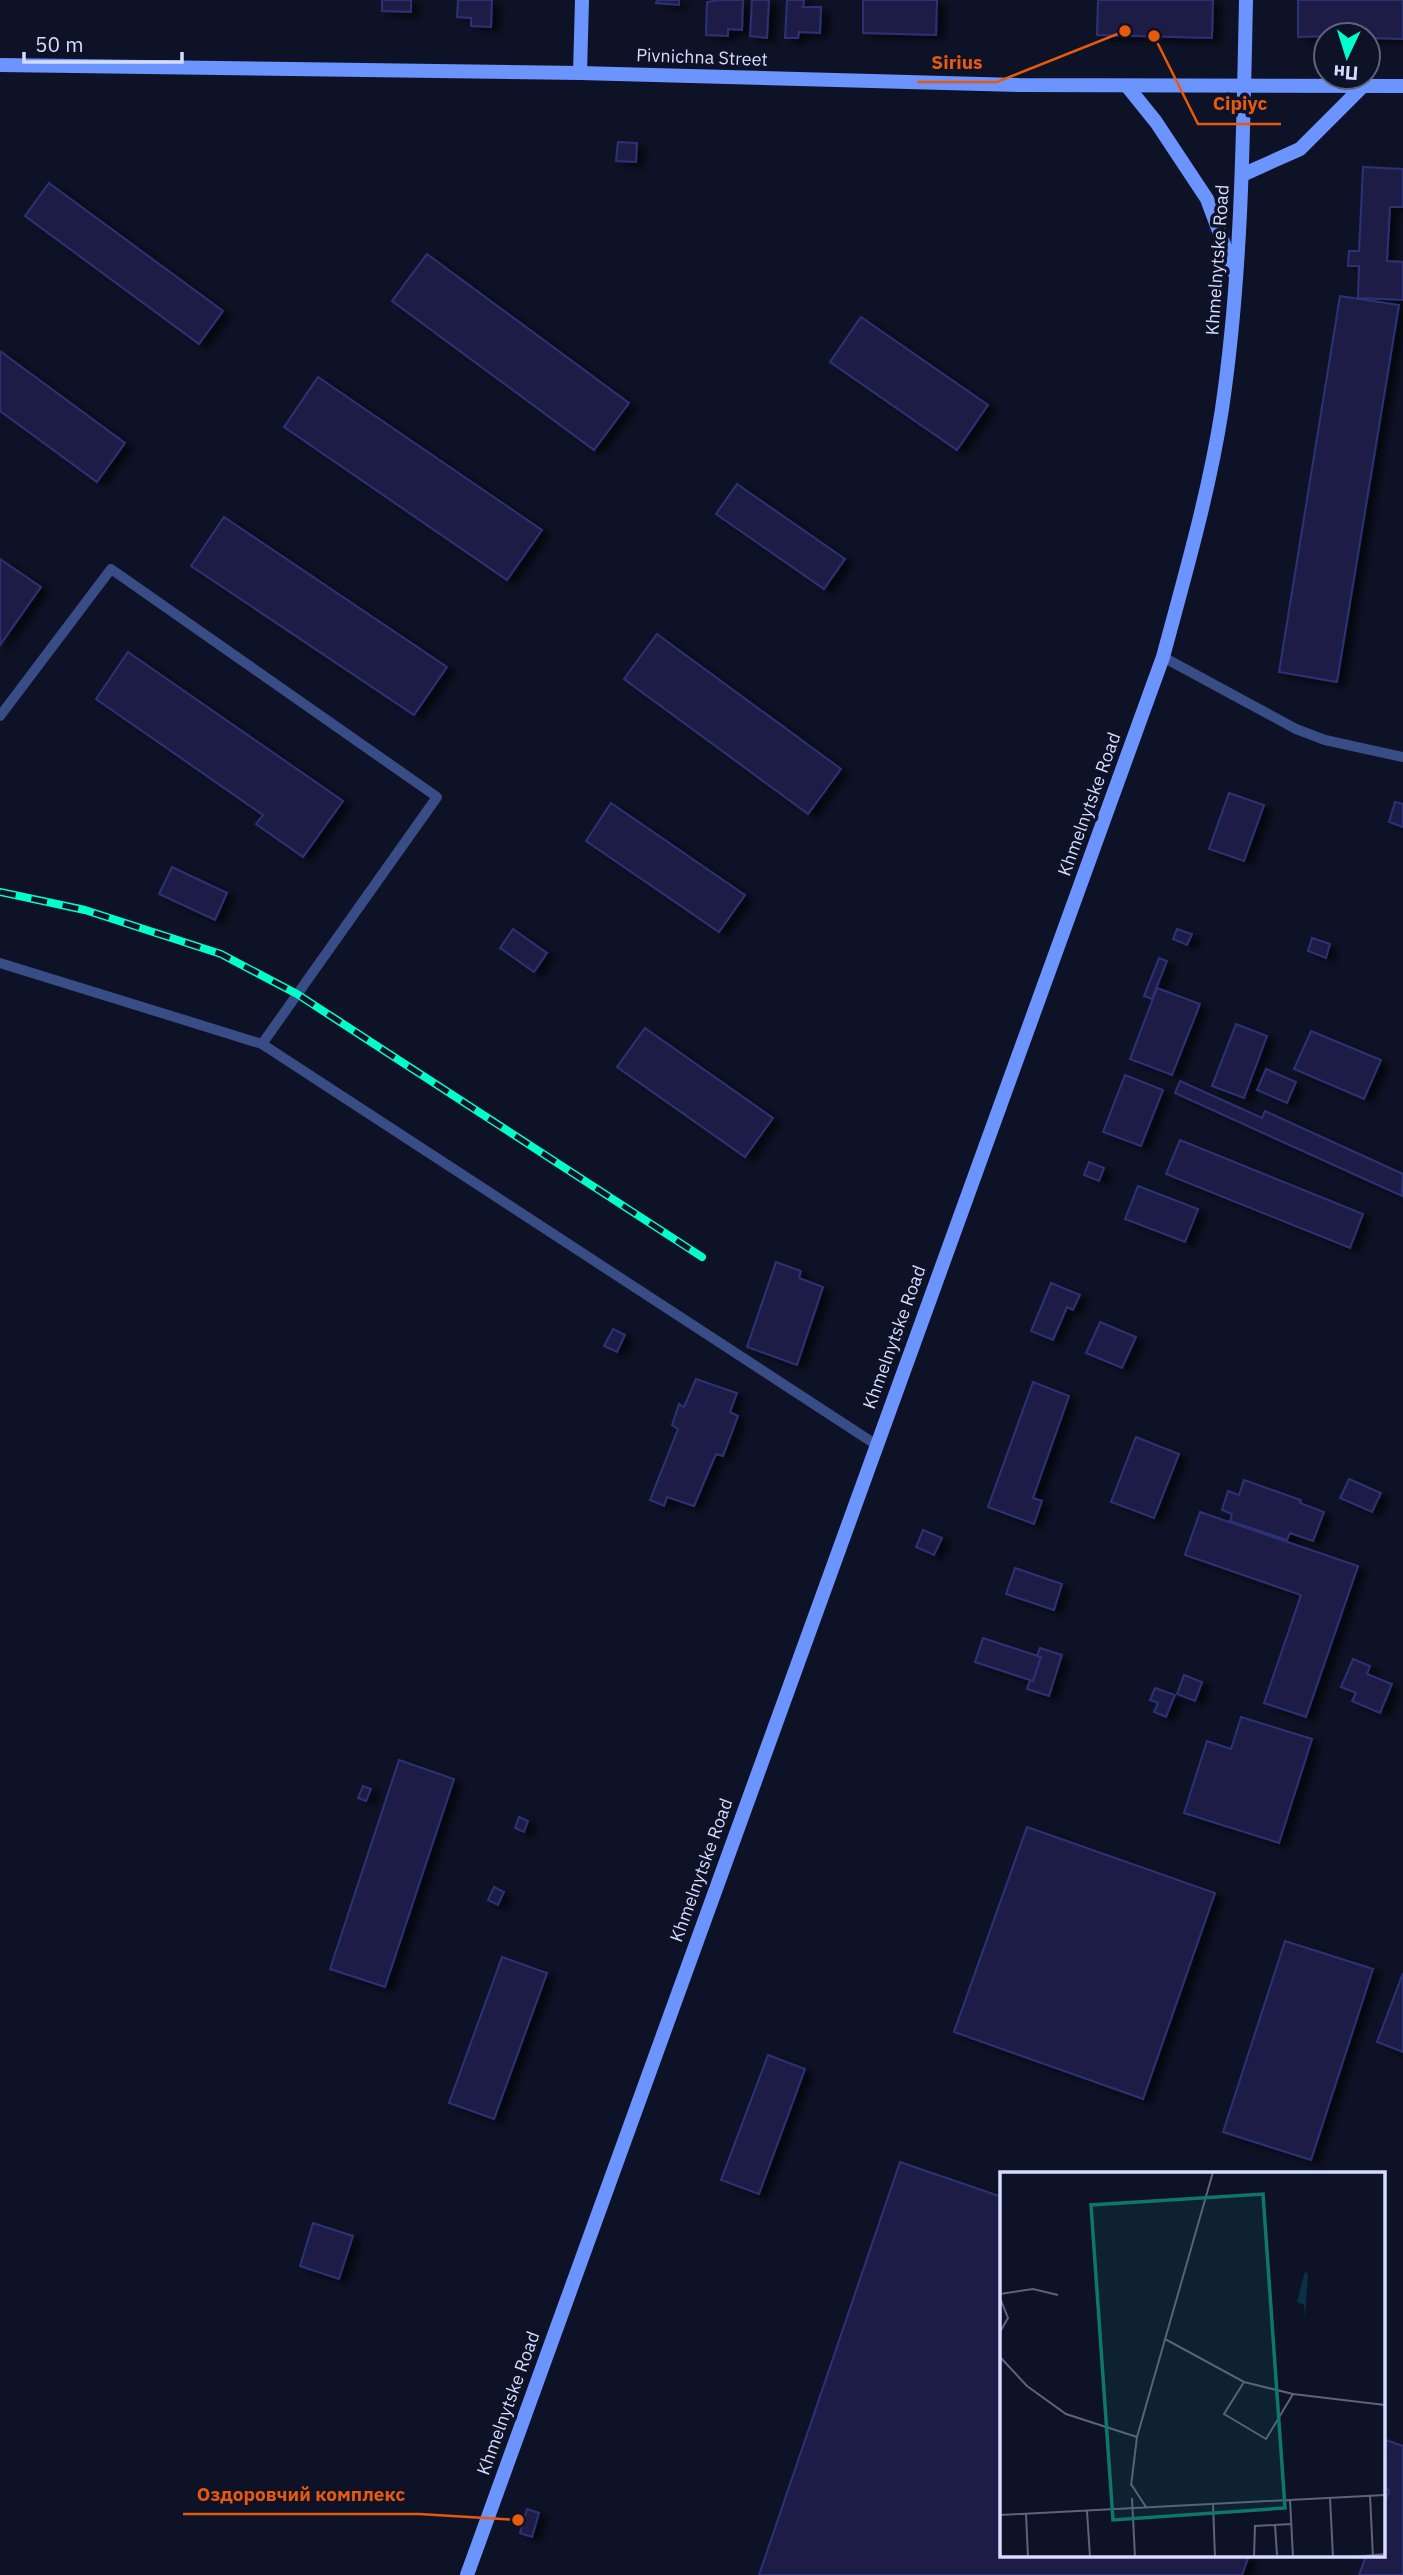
<svg xmlns="http://www.w3.org/2000/svg" width="1403" height="2575" viewBox="0 0 1403 2575" font-family="'IBM Plex Sans',sans-serif">
<style>
.building{fill:#1a1f47;stroke:#2c3374;stroke-width:2;filter:url(#shadow)}
.lines{fill:none;stroke-linecap:round;stroke-linejoin:round}
.lane{stroke:#384d86;stroke-width:10}
.secondary{stroke:#6b94ff;stroke-width:14}
.rail-casing{stroke:#00ffcb;stroke-width:8}
.rail{stroke:#0e1226;stroke-width:5;stroke-dasharray:16;stroke-linecap:butt}
.labels{text-anchor:middle;dominant-baseline:central;stroke-width:7;stroke-linejoin:round;paint-order:stroke}
.street-label{font-size:18px;fill:#d4dcff;stroke:#0e1226}
.inset-road{fill:none;stroke:#5d637d;stroke-width:2}
.view{fill:#0f766e;fill-opacity:0.15;stroke:#0f766e;stroke-width:3.5}
.inset-edge{fill:none;stroke:#d4dcff;stroke-width:3.5}
.leader{fill:none;stroke:#e8590c;stroke-width:2.5}
.callout-dot{fill:#e8590c;stroke:#0e1226;stroke-width:2.5}
.callout-label{font-size:19px;text-anchor:middle;font-weight:bold;fill:#e8590c;stroke:#0e1226;stroke-width:7;stroke-linejoin:round;paint-order:stroke}
</style>
<defs>
<filter id="shadow"><feDropShadow dx="8" dy="4.5" stdDeviation="3.5" flood-color="#0009"/></filter>
</defs>
<rect width="100%" height="100%" fill="#0e1226"/>
<g class="building">
<path d="M 382,0 L 411,0 L 411,12 L 382,11 Z"/>
<path d="M 458,0 L 492,0 L 491,27 L 471,26 L 471,18 L 457,17 Z"/>
<path d="M 657,0 L 679,0 L 679,5 L 656,3 Z"/>
<path d="M 720,0 L 743,0 L 742,30 L 728,29 L 728,36 L 706,35 L 707,2 Z"/>
<path d="M 752,0 L 769,0 L 767,38 L 750,36 Z"/>
<path d="M 787,0 L 804,0 L 803,7 L 821,7 L 820,33 L 799,32 L 798,38 L 785,38 Z"/>
<path d="M 863,0 L 937,0 L 936,35 L 863,33 Z"/>
<path d="M 1098,0 L 1213,0 L 1212,38 L 1097,35 Z"/>
<path d="M 1298,0 L 1403,0 L 1403,39 L 1368,38 L 1368,35 L 1298,37 Z"/>
<path d="M 618,142 L 637,143 L 636,162 L 616,161 Z"/>
<path d="M 1363,167 L 1403,169 L 1403,207 L 1390,207 L 1387,261 L 1403,262 L 1403,300 L 1358,298 L 1359,266 L 1348,266 L 1349,251 L 1359,251 Z"/>
<path d="M 49,183 L 223,311 L 199,344 L 25,216 Z"/>
<path d="M 427,254 L 629,403 L 594,450 L 392,301 Z"/>
<path d="M 1340,296 L 1399,305 L 1337,682 L 1279,672 Z"/>
<path d="M 861,317 L 988,405 L 957,450 L 830,362 Z"/>
<path d="M 0,351 L 125,443 L 97,482 L 0,411 Z"/>
<path d="M 318,377 L 542,530 L 507,580 L 284,427 Z"/>
<path d="M 737,484 L 845,559 L 824,589 L 716,514 Z"/>
<path d="M 224,517 L 447,667 L 414,715 L 191,566 Z"/>
<path d="M 0,559 L 41,587 L 0,645 Z"/>
<path d="M 657,634 L 841,769 L 808,814 L 624,679 Z"/>
<path d="M 128,652 L 343,801 L 303,857 L 256,824 L 263,815 L 96,699 Z"/>
<path d="M 1229,793 L 1264,805 L 1244,861 L 1209,849 Z"/>
<path d="M 1395,802 L 1403,804 L 1403,827 L 1389,822 Z"/>
<path d="M 611,803 L 745,895 L 719,932 L 586,841 Z"/>
<path d="M 172,867 L 227,893 L 215,920 L 159,894 Z"/>
<path d="M 513,929 L 547,953 L 534,972 L 500,948 Z"/>
<path d="M 1177,929 L 1192,934 L 1187,945 L 1173,939 Z"/>
<path d="M 1312,938 L 1330,944 L 1326,958 L 1308,951 Z"/>
<path d="M 1159,958 L 1167,961 L 1152,999 L 1144,996 Z"/>
<path d="M 1157,988 L 1200,1004 L 1172,1075 L 1130,1059 Z"/>
<path d="M 1236,1024 L 1267,1036 L 1244,1098 L 1212,1086 Z"/>
<path d="M 645,1028 L 773,1118 L 745,1157 L 617,1067 Z"/>
<path d="M 1311,1031 L 1381,1060 L 1364,1099 L 1294,1069 Z"/>
<path d="M 1266,1069 L 1296,1082 L 1287,1103 L 1257,1090 Z"/>
<path d="M 1125,1075 L 1163,1090 L 1141,1146 L 1103,1132 Z"/>
<path d="M 1180,1081 L 1262,1118 L 1265,1111 L 1403,1174 L 1402,1196 L 1175,1093 Z"/>
<path d="M 1180,1140 L 1363,1214 L 1350,1248 L 1166,1174 Z"/>
<path d="M 1089,1162 L 1104,1168 L 1099,1181 L 1084,1175 Z"/>
<path d="M 1138,1186 L 1198,1209 L 1185,1242 L 1125,1219 Z"/>
<path d="M 776,1262 L 801,1271 L 799,1278 L 823,1287 L 797,1365 L 747,1347 Z"/>
<path d="M 1051,1283 L 1080,1295 L 1073,1310 L 1067,1307 L 1053,1340 L 1031,1331 Z"/>
<path d="M 1100,1322 L 1136,1337 L 1122,1368 L 1086,1353 Z"/>
<path d="M 613,1329 L 625,1335 L 617,1352 L 604,1346 Z"/>
<path d="M 696,1379 L 737,1393 L 730,1412 L 738,1416 L 723,1456 L 716,1454 L 694,1506 L 667,1497 L 664,1506 L 650,1500 L 678,1429 L 672,1425 L 679,1404 L 684,1407 Z"/>
<path d="M 1033,1382 L 1069,1396 L 1033,1498 L 1042,1501 L 1034,1524 L 988,1507 Z"/>
<path d="M 1136,1437 L 1179,1454 L 1154,1518 L 1111,1502 Z"/>
<path d="M 1349,1479 L 1381,1493 L 1372,1512 L 1340,1498 Z"/>
<path d="M 1244,1480 L 1301,1500 L 1300,1503 L 1324,1512 L 1313,1541 L 1290,1533 L 1287,1540 L 1230,1521 L 1232,1514 L 1222,1510 L 1228,1491 L 1239,1495 Z"/>
<path d="M 1200,1512 L 1358,1566 L 1306,1717 L 1264,1703 L 1301,1595 L 1185,1555 Z"/>
<path d="M 923,1530 L 942,1538 L 934,1555 L 916,1547 Z"/>
<path d="M 1015,1568 L 1062,1584 L 1054,1610 L 1006,1594 Z"/>
<path d="M 983,1638 L 1041,1657 L 1033,1681 L 975,1662 Z"/>
<path d="M 1040,1648 L 1062,1655 L 1049,1696 L 1027,1689 L 1030,1680 L 1033,1681 L 1041,1657 L 1037,1656 Z"/>
<path d="M 1353,1659 L 1370,1666 L 1367,1674 L 1392,1684 L 1380,1713 L 1352,1701 L 1356,1693 L 1341,1687 Z"/>
<path d="M 1184,1675 L 1202,1682 L 1195,1701 L 1177,1694 Z"/>
<path d="M 1155,1688 L 1175,1695 L 1166,1717 L 1154,1712 L 1158,1703 L 1150,1700 Z"/>
<path d="M 1241,1717 L 1312,1739 L 1279,1843 L 1184,1813 L 1207,1741 L 1231,1749 Z"/>
<path d="M 399,1760 L 454,1779 L 385,1987 L 330,1969 Z"/>
<path d="M 363,1786 L 371,1789 L 366,1801 L 358,1798 Z"/>
<path d="M 519,1817 L 528,1821 L 524,1832 L 515,1828 Z"/>
<path d="M 1027,1827 L 1215,1893 L 1143,2099 L 954,2032 Z"/>
<path d="M 494,1887 L 504,1892 L 498,1905 L 488,1900 Z"/>
<path d="M 1285,1941 L 1373,1969 L 1311,2160 L 1223,2132 Z"/>
<path d="M 502,1957 L 547,1973 L 494,2119 L 449,2103 Z"/>
<path d="M 1403,1973 L 1403,2052 L 1377,2042 Z"/>
<path d="M 768,2055 L 805,2069 L 759,2194 L 721,2180 Z"/>
<path d="M 900,2162 L 1002,2197 L 1002,2556 L 1249,2556 L 1242,2575 L 759,2575 Z"/>
<path d="M 313,2223 L 353,2236 L 339,2279 L 300,2266 Z"/>
<path d="M 1386,2440 L 1403,2446 L 1403,2575 L 1359,2575 L 1366,2556 L 1384,2556 L 1384,2506 L 1389,2490 L 1384,2488 Z"/>
<path d="M 527,2509 L 539,2513 L 532,2537 L 520,2533 Z"/>
</g>
<g class="lines">
<g class="lane">
<path d="M 1163,657 L 1296,729 L 1325,740 L 1403,757"/>
<path d="M 0,716 L 111,569 L 437,797 L 262,1044"/>
<path d="M 0,963 L 262,1044 L 875,1444"/>
</g>
<g class="secondary">
<path d="M 0,65 L 580,73 L 1019,85 L 1403,86"/>
<path d="M 580,73 L 582,0"/>
<path d="M 1127,86 L 1156,122 L 1207,199 L 1235,274"/>
<path d="M 1242,175 L 1300,149 L 1363,86"/>
<path d="M 467,2575 L 1163,657 C 1185,575 1209,493 1222,409 C 1242,273 1243,137 1246,0"/>
</g>
<g class="rail-casing">
<path id="rail" d="M 0,892 L 85,910 L 221,954 L 297,994 L 702,1257"/>
</g>
<use href="#rail" class="rail"/>
</g>
<g class="labels">
<g class="street-label">
<text transform="translate(702 57) rotate(2)">Pivnichna Street</text>
<text transform="translate(1217 260) rotate(-86)">Khmelnytske Road</text>
<text transform="translate(1089 804) rotate(-70)">Khmelnytske Road</text>
<text transform="translate(894 1337) rotate(-70)">Khmelnytske Road</text>
<text transform="translate(701 1870) rotate(-70)">Khmelnytske Road</text>
<text transform="translate(508 2403) rotate(-70)">Khmelnytske Road</text>
</g>
</g>
<g transform="translate(1000 2172)">
<rect width="385" height="385" fill="#0e1226"/>
<path d="M 305,99 L 308,102 L 305,146 L 304,133 L 297,130 Z" fill="#093145"/>
<path class="inset-road" d="M 0,122 L 33,117 L 58,123M 0,126 L 8,146 L 0,160M 165,167 L 244,210 L 293,222 L 385,233M 0,185 L 27,214 L 66,242 L 137,265M 244,210 L 224,242 L 266,267 L 293,222M 131,312 L 146,335M 131,314 L 137,265 L 213,0M 370,323 L 373,385M 132,326 L 135,385M 330,326 L 333,385M 290,328 L 293,385M 213,332 L 215,385M 87,339 L 90,385M 26,342 L 28,385M 0,343 L 385,323M 275,352 L 277,383M 254,385 L 255,354 L 291,352M 353,385 L 385,382"/>
<path class="view" d="M 263,22 L 285,336 L 113,348 L 91,33 Z"/>
<rect width="385" height="385" class="inset-edge"/>
</g>
<path class="leader" d="M1125 31L997 82H917M1154 36L1198 124H1281M518 2520L419 2514H183"/>
<g class="callout-dot">
<circle cx="1125" cy="31" r="7"/>
<circle cx="1154" cy="36" r="7"/>
<circle cx="518" cy="2520" r="7"/>
</g>
<g class="callout-label">
<text x="957" y="69">Sirius</text>
<text x="1240" y="110">Сіріус</text>
<text x="301" y="2501">Оздоровчий комплекс</text>
</g>
<g transform="translate(1347 56) rotate(184)"><circle r="33" fill="#0e1226" stroke="#5d637d" stroke-width="2"/>
<path d="M0-5L12 26L0 18L-12 26Z" fill="#00ffcb"/>
<text y="-10" font-size="19" font-weight="bold" text-anchor="middle" fill="#d4dcff">Пн</text>
</g>
<path d="M24 52v10h158v-10" fill="none" stroke="#d4dcff" stroke-width="3.5"/>
<text x="35" y="52" font-size="21" fill="#d4dcff" stroke="#0e1226" stroke-width="5" paint-order="stroke">50 m</text>
</svg>
